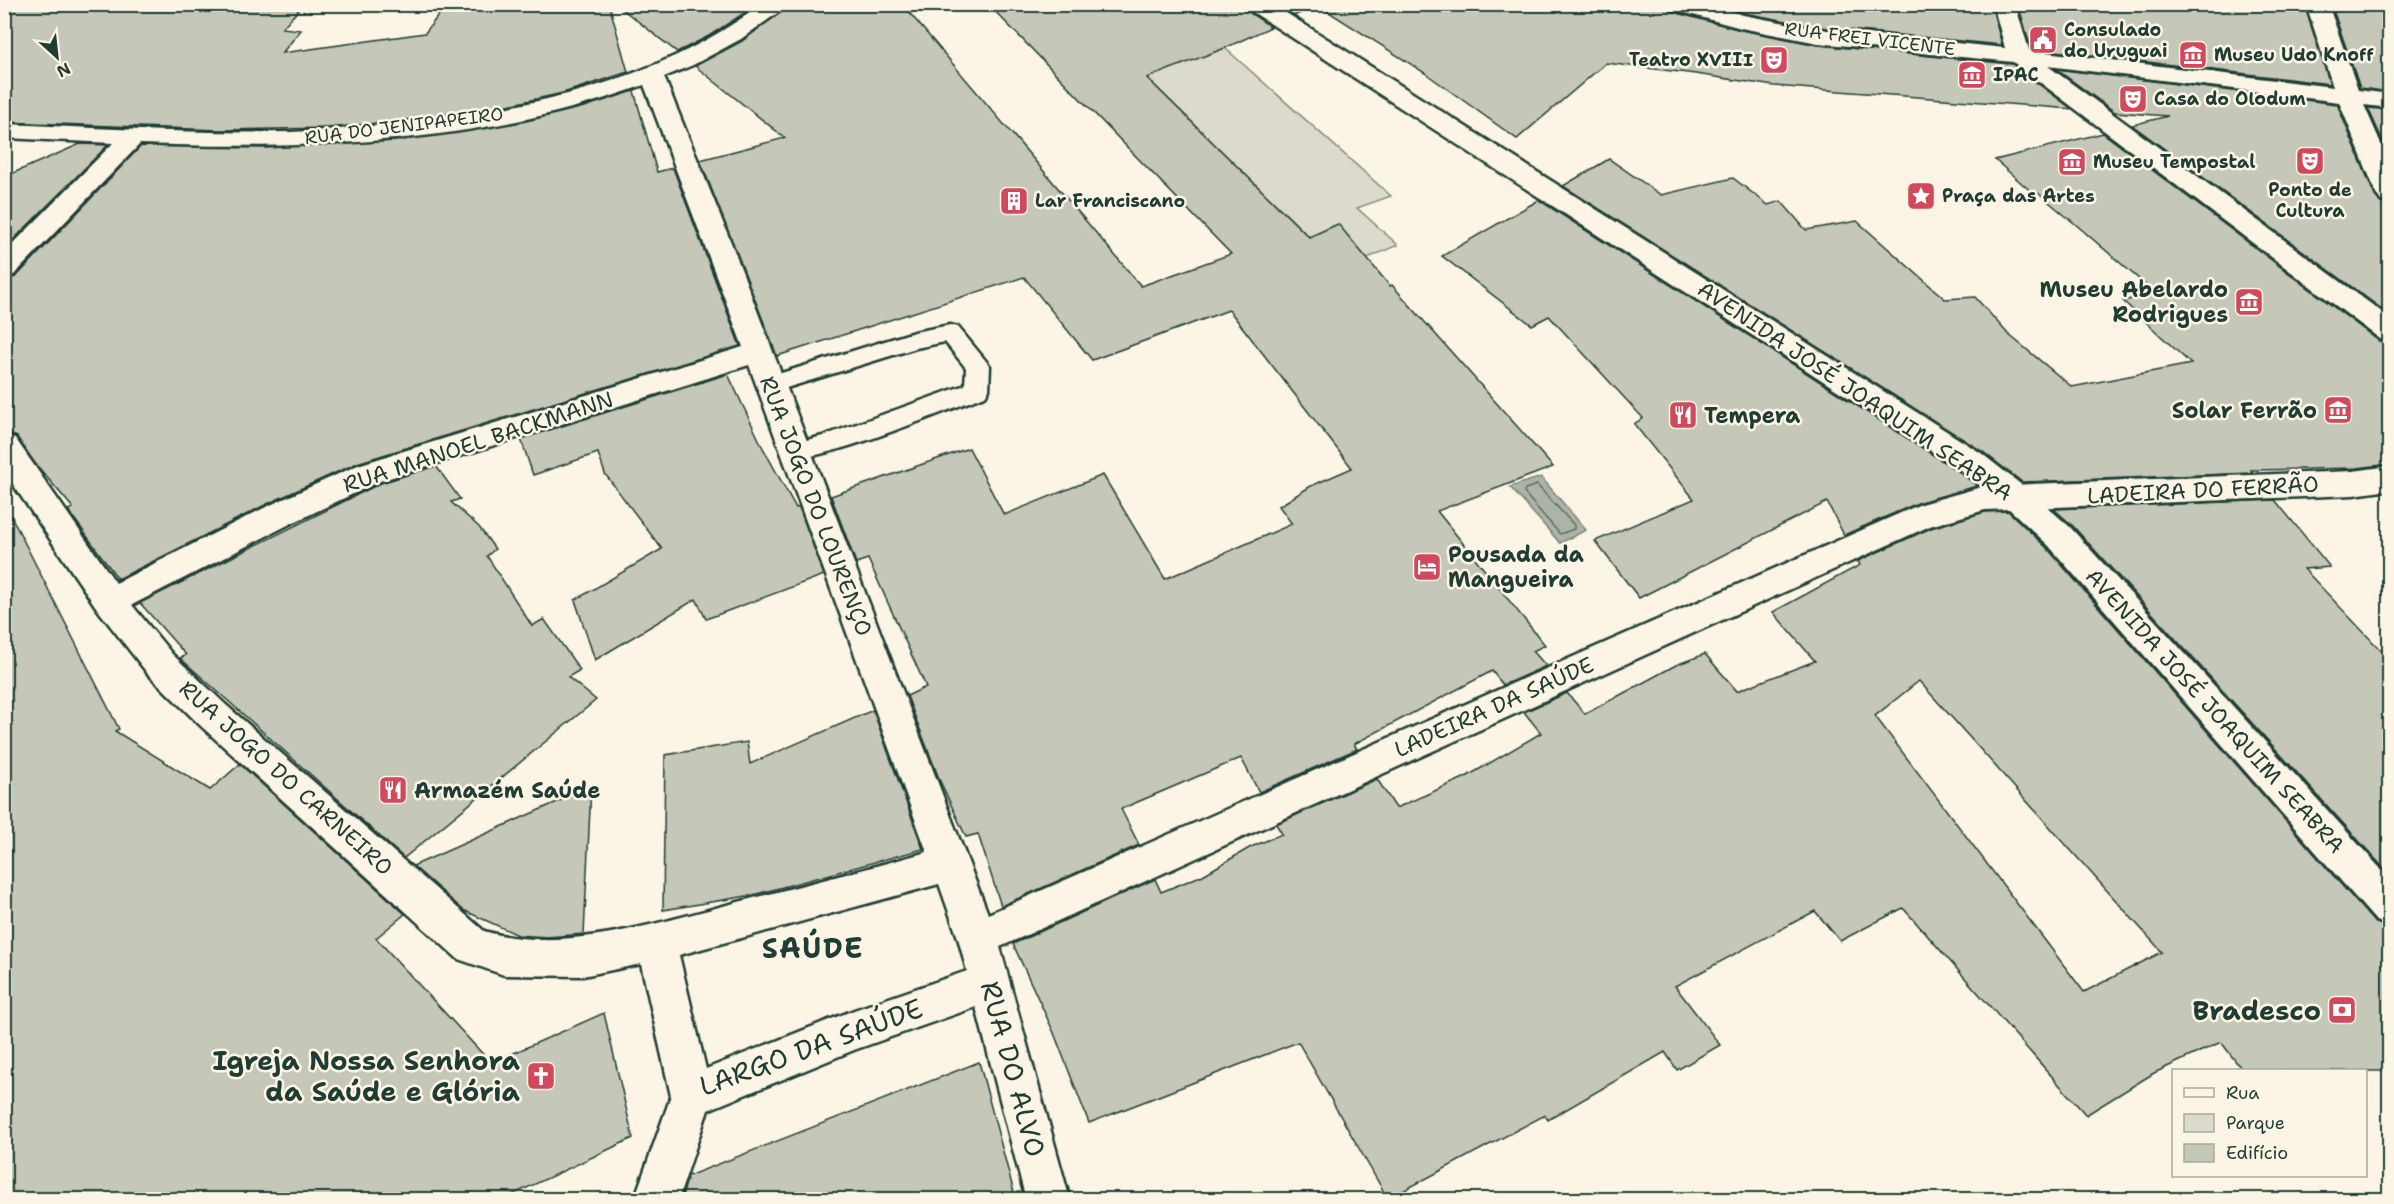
<svg xmlns="http://www.w3.org/2000/svg" width="2394" height="1204" viewBox="0 0 2394 1204" font-family="'Shantell Sans',sans-serif">
<style>
.green{fill:#dcdacc;stroke:#7e8c80;stroke-width:1.5}
.water{fill:#aeb3a7;stroke:#758479;stroke-width:1.5}
.lines{fill:none;stroke-linecap:round;stroke-linejoin:round}
.shore{stroke:#586c62;stroke-width:1.5}
.building{fill:#c5c7b9;stroke:#1f3d34;stroke-width:1.5;fill-rule:evenodd}
.lane-casing{stroke:#1f3d34;stroke-width:5}
.street-casing{stroke:#1f3d34;stroke-width:5}
.secondary-casing{stroke:#1f3d34;stroke-width:5}
.lane{fill:#fcf5e5;fill-rule:evenodd}
.street{fill:#fcf5e5;fill-rule:evenodd}
.secondary{fill:#fcf5e5;fill-rule:evenodd}
.labels{text-anchor:middle;dominant-baseline:central;stroke-width:5;stroke-linejoin:round;paint-order:stroke}
.far-poi-label{font-size:18px;font-weight:bold;fill:#1f3d34;stroke:#fcf5e5;text-anchor:start}
.far-street-label{font-size:18px;fill:#1f3d34;stroke:#fcf5e5}
.poi-label{font-size:22px;font-weight:bold;fill:#1f3d34;stroke:#fcf5e5;text-anchor:start}
.street-label{font-size:22px;fill:#1f3d34;stroke:#fcf5e5}
.near-poi-label{font-size:27px;font-weight:bold;fill:#1f3d34;stroke:#fcf5e5;text-anchor:end}
.near-street-label{font-size:27px;fill:#1f3d34;stroke:#fcf5e5}
.district-label{font-size:28px;font-weight:bold;letter-spacing:1.5px;fill:#1f3d34;stroke:#fcf5e5}
</style>
<rect width="100%" height="100%" fill="#fcf5e5"/>
<filter id="ink" filterUnits="userSpaceOnUse"><feTurbulence type="fractalNoise" baseFrequency=".0167" numOctaves="2"/><feDisplacementMap in="SourceGraphic" scale="12" xChannelSelector="R" yChannelSelector="G"/><feConvolveMatrix kernelMatrix="1 2 1 2 8 2 1 2 1" color-interpolation-filters="sRGB"/></filter>
<g filter="url(#ink)">
<path class="green" d="M 1225,48 L 1391,196 L 1357,208 L 1398,245 L 1342,269 L 1133,64 Z"/>
<path class="water" d="M 1541,477 L 1586,530 L 1560,543 L 1510,487 Z"/>
<g class="lines">
<path class="shore" d="M 1537,485 L 1574,525 L 1574,529 L 1560,534 L 1524,493 L 1525,489 Z"/>
</g>
<g class="building">
<path d="M 4,4 L 304,4 L 282,28 L 301,30 L 282,53 L 425,33 L 447,4 L 609,4 L 628,72 L 563,93 L 504,106 L 406,120 L 329,128 L 220,130 L 4,122 Z"/>
<path d="M 616,4 L 758,4 L 709,36 L 677,52 Z"/>
<path d="M 792,4 L 902,4 L 1141,286 L 1231,254 L 988,4 L 1243,4 L 1247,11 L 1271,27 L 1225,48 L 1147,78 L 1309,237 L 1338,224 L 1390,286 L 1392,285 L 1553,467 L 1437,511 L 1545,645 L 1533,651 L 1546,666 L 1503,685 L 1492,671 L 1354,744 L 1357,749 L 1259,792 L 1241,758 L 1121,809 L 1139,845 L 1001,906 L 978,834 L 966,837 L 940,781 L 907,696 L 926,687 L 868,559 L 856,563 L 831,496 L 969,448 L 1004,515 L 1103,475 L 1165,579 L 1292,524 L 1279,506 L 1311,486 L 1352,468 L 1229,310 L 1092,360 L 1024,277 L 777,356 L 700,160 L 785,138 L 695,66 L 742,41 Z"/>
<path d="M 1277,4 L 1666,4 L 1670,11 L 1741,30 L 1818,45 L 2012,64 L 2072,109 L 1774,86 L 1696,74 L 1606,63 L 1517,139 L 1425,73 L 1318,5 L 1294,16 Z"/>
<path d="M 1716,4 L 1991,4 L 2002,45 L 1818,27 L 1744,13 Z"/>
<path d="M 2018,4 L 2304,4 L 2330,84 L 2031,48 Z"/>
<path d="M 2331,4 L 2390,4 L 2390,92 L 2360,88 Z"/>
<path d="M 2056,69 L 2337,104 L 2375,196 L 2381,203 L 2390,205 L 2390,315 L 2132,125 L 2168,116 L 2115,112 Z"/>
<path d="M 634,91 L 657,172 L 673,168 L 740,346 L 357,463 L 265,505 L 118,579 L 68,510 L 73,508 L 34,462 L 17,437 L 12,435 L 4,426 L 4,280 L 16,277 L 141,146 L 267,148 L 396,141 L 522,122 L 584,107 Z"/>
<path d="M 2368,108 L 2390,110 L 2390,157 Z"/>
<path d="M 2103,133 L 2379,341 L 2390,344 L 2390,464 L 2357,468 L 2251,470 L 2253,473 L 2022,482 L 1982,451 L 1563,186 L 1609,159 L 1661,195 L 1733,178 L 1768,205 L 1781,201 L 1806,230 L 1857,221 L 1945,299 L 1975,297 L 2008,334 L 2072,387 L 2191,364 L 2123,301 L 2155,293 L 2074,223 L 2038,193 L 2034,194 L 1995,160 Z"/>
<path d="M 80,144 L 108,145 L 4,249 L 4,177 Z"/>
<path d="M 1539,200 L 1958,471 L 1977,486 L 1920,502 L 1844,535 L 1827,502 L 1639,598 L 1595,541 L 1694,499 L 1634,424 L 1643,418 L 1549,316 L 1532,325 L 1442,256 Z"/>
<path d="M 728,374 L 762,446 L 796,508 L 799,507 L 824,575 L 706,619 L 696,599 L 595,660 L 575,600 L 662,549 L 605,474 L 598,453 L 533,475 L 521,439 Z"/>
<path d="M 436,466 L 460,499 L 451,502 L 479,527 L 495,549 L 487,556 L 532,626 L 544,619 L 580,670 L 568,677 L 596,700 L 404,858 L 180,658 L 186,655 L 140,603 L 381,483 Z"/>
<path d="M 2275,500 L 2330,567 L 2304,569 L 2390,660 L 2390,875 L 2072,525 L 2054,509 Z"/>
<path d="M 4,502 L 119,729 L 115,731 L 210,790 L 240,764 L 405,914 L 376,938 L 491,1063 L 604,1013 L 633,1138 L 501,1200 L 4,1200 Z"/>
<path d="M 2008,511 L 2046,547 L 2374,922 L 2390,928 L 2390,1071 L 2243,1071 L 2221,1042 L 2154,1073 L 2086,1115 L 1903,908 L 1840,941 L 1815,911 L 1675,986 L 1720,1045 L 1677,1070 L 1665,1052 L 1548,1120 L 1545,1115 L 1388,1199 L 1298,1042 L 1089,1123 L 1054,1033 L 1013,944 L 1155,879 L 1161,892 L 1203,875 L 1251,847 L 1282,834 L 1276,824 L 1377,779 L 1396,808 L 1466,777 L 1541,733 L 1524,712 L 1567,693 L 1585,714 L 1676,665 L 1705,654 L 1737,691 L 1815,661 L 1773,612 L 1860,565 L 1858,561 L 1931,528 L 1985,512 ZM 1919,681 L 2162,952 L 2084,992 L 1875,716 Z"/>
<path d="M 873,710 L 923,849 L 753,895 L 663,910 L 665,755 L 747,742 L 750,764 Z"/>
<path d="M 591,787 L 584,934 L 547,937 L 518,935 L 463,910 L 413,866 Z"/>
<path d="M 979,1062 L 1016,1200 L 681,1200 L 688,1176 Z"/>
</g>
<g class="lines">
<g class="lane-casing">
<path id="lane" d="M 950,325 L 958,327 L 990,366 L 989,390 L 985,396 C 949,409 815,466 786,457 L 783,451 L 786,445 L 823,436 L 965,385 L 966,368 L 945,342 L 916,348 L 770,393 L 762,391 L 758,385 L 762,379 L 914,332 Z"/>
</g>
<g class="street-casing">
<g id="street">
<path d="M 763,4 L 790,4 L 741,39 L 693,65 L 664,77 L 732,245 L 988,914 L 1921,504 L 1985,486 L 2353,471 L 2390,466 L 2390,490 L 2353,495 L 1985,510 L 1930,526 L 1000,947 L 1070,1200 L 1026,1200 L 976,1007 L 854,1050 L 708,1110 L 678,1200 L 634,1200 L 671,1096 L 641,964 L 583,976 L 504,975 L 458,959 L 202,727 L 148,674 L 98,610 L 4,471 L 4,435 L 15,438 L 116,583 L 266,507 L 358,465 L 743,347 L 644,85 C 485,144 308,150 140,144 L 14,275 L 4,278 L 4,253 L 113,143 L 4,138 L 4,124 C 100,128 196,134 291,132 C 342,130 394,124 445,117 C 524,107 604,89 677,55 C 707,41 735,23 763,4 ZM 749,365 L 927,852 C 866,869 804,885 742,901 C 664,921 563,955 484,931 L 226,705 L 172,654 L 132,605 L 288,525 L 380,481 ZM 939,884 L 958,938 L 967,971 L 854,1010 L 706,1069 L 679,955 Z"/>
<path d="M 1668,4 L 1706,4 L 1743,15 L 1818,29 L 2005,48 L 1993,4 L 2015,4 L 2029,50 L 2333,87 L 2306,4 L 2328,4 L 2358,90 L 2390,94 L 2390,108 L 2364,105 L 2390,164 L 2390,203 L 2381,201 L 2377,195 L 2339,102 L 2048,66 L 2390,318 L 2390,342 L 2380,339 L 2013,62 L 1818,43 L 1741,28 L 1671,9 Z"/>
</g>
</g>
<g class="secondary-casing">
<path id="secondary" d="M 1245,4 L 1272,4 L 1981,453 L 2028,490 L 2070,527 L 2390,879 L 2390,926 L 2376,921 L 2048,545 L 2006,506 L 1959,469 L 1248,9 Z"/>
</g>
<use href="#lane" class="lane"/>
<use href="#street" class="street"/>
<use href="#secondary" class="secondary"/>
</g>
</g>
<defs>
<g id="civic-square" transform="scale(1.5)"><rect x="-9" y="-9" width="18" height="18" rx="4" fill="#d1495b" stroke="#fcf5e5"/><path d="M-.6-6.5H3V-4.5H.6V-3L4-1V1h2V6H-6V1h2V-1L-.6-3ZM-1.2 2.5V6h2.4V2.5Z" fill="#fff"/></g>
<g id="museum-square" transform="scale(1.5)"><rect x="-9" y="-9" width="18" height="18" rx="4" fill="#d1495b" stroke="#fcf5e5"/><path d="M0-6L6-3V-2H-6V-3ZM-5-1h2V3h-2ZM-1-1h2V3h-2ZM3-1h2V3H3ZM-6 4H6V6H-6Z" fill="#fff"/></g>
<g id="theatre-square" transform="scale(1.5)"><rect x="-9" y="-9" width="18" height="18" rx="4" fill="#d1495b" stroke="#fcf5e5"/><path d="M-5-5.5Q0-4 5-5.5V0Q5 5 0 6Q-5 5-5 0ZM-3.3-2.5H-1v1.5H-3.3ZM1-2.5H3.3v1.5H1ZM-2.8 1Q0 5.5 2.8 1Z" fill="#fff"/></g>
<g id="sight-square" transform="scale(1.5)"><rect x="-9" y="-9" width="18" height="18" rx="4" fill="#d1495b" stroke="#fcf5e5"/><path d="M0-6L1.8-2.2L6-1.7L2.9 1.2L3.7 5.4L0 3.3L-3.7 5.4L-2.9 1.2L-6-1.7L-1.8-2.2Z" fill="#fff"/></g>
<g id="building-square" transform="scale(1.5)"><rect x="-9" y="-9" width="18" height="18" rx="4" fill="#d1495b" stroke="#fcf5e5"/><path d="M-4-6H4V6H1V3H-1V6H-4ZM-2.5-4.3h1.7v1.8h-1.7ZM.8-4.3h1.7v1.8H.8ZM-2.5-1h1.7V.8h-1.7ZM.8-1h1.7V.8H.8Z" fill="#fff"/></g>
<g id="restaurant-square" transform="scale(1.5)"><rect x="-9" y="-9" width="18" height="18" rx="4" fill="#d1495b" stroke="#fcf5e5"/><path d="M-5-6h1v4h1v-4h1v4h1v-4h1v5L-1.5 .5V6h-2V.5L-5-1ZM5-6V6H3V1.5H1.5Q1.5-4 5-6Z" fill="#fff"/></g>
<g id="hotel-square" transform="scale(1.5)"><rect x="-9" y="-9" width="18" height="18" rx="4" fill="#d1495b" stroke="#fcf5e5"/><path d="M-6-4.5h1.5V1H6V5H4.5V3h-9V5H-6ZM-4 0a1.8 1.8 0 1 1 3.6 0ZM.5 0V-2.5h3Q6-2.5 6 0Z" fill="#fff"/></g>
<g id="bank-square" transform="scale(1.5)"><rect x="-9" y="-9" width="18" height="18" rx="4" fill="#d1495b" stroke="#fcf5e5"/><path d="M-6-4H6V4H-6ZM0-2.3a2.3 2.3 0 1 0 0 4.6a2.3 2.3 0 1 0 0-4.6Z" fill="#fff"/></g>
<g id="church-square" transform="scale(1.5)"><rect x="-9" y="-9" width="18" height="18" rx="4" fill="#d1495b" stroke="#fcf5e5"/><path d="M-1.2-6h2.4v3.5h3.3v2.4h-3.3V6h-2.4V-.1h-3.3v-2.4h3.3Z" fill="#fff"/></g>
</defs>
<g fill-rule="evenodd">
<use href="#civic-square" x="2043" y="40"/>
<use href="#museum-square" x="2193" y="55"/>
<use href="#theatre-square" x="1774" y="60"/>
<use href="#museum-square" x="1972" y="75"/>
<use href="#theatre-square" x="2133" y="99"/>
<use href="#theatre-square" x="2310" y="161"/>
<use href="#museum-square" x="2072" y="162"/>
<use href="#sight-square" x="1921" y="196"/>
<use href="#building-square" x="1014" y="201"/>
<use href="#museum-square" x="2249" y="302"/>
<use href="#museum-square" x="2338" y="410"/>
<use href="#restaurant-square" x="1683" y="415"/>
<use href="#hotel-square" x="1427" y="567"/>
<use href="#restaurant-square" x="393" y="790"/>
<use href="#bank-square" x="2342" y="1010"/>
<use href="#church-square" x="541" y="1076"/>
</g>
<g class="labels">
<g class="far-poi-label">
<text x="2064" y="30">Consulado<tspan x="2064" dy="21">do Uruguai</tspan></text>
<text x="2214" y="55">Museu Udo Knoff</text>
<text x="1753" y="60" text-anchor="end">Teatro XVIII</text>
<text x="1993" y="75">IPAC</text>
<text x="2154" y="99">Casa do Olodum</text>
<text x="2093" y="162">Museu Tempostal</text>
<text x="2310" y="190" text-anchor="middle">Ponto de<tspan x="2310" dy="21">Cultura</tspan></text>
<text x="1942" y="196">Praça das Artes</text>
<text x="1035" y="201">Lar Franciscano</text>
</g>
<g class="far-street-label">
<text transform="translate(1870 39) rotate(7)">RUA FREI VICENTE</text>
<text transform="translate(404 126) rotate(-7)">RUA DO JENIPAPEIRO</text>
</g>
<g class="poi-label">
<text x="2228" y="289" text-anchor="end">Museu Abelardo<tspan x="2228" dy="25">Rodrigues</tspan></text>
<text x="2317" y="410" text-anchor="end">Solar Ferrão</text>
<text x="1704" y="415">Tempera</text>
<text x="1448" y="554">Pousada da<tspan x="1448" dy="25">Mangueira</tspan></text>
<text x="414" y="790">Armazém Saúde</text>
</g>
<g class="street-label">
<text transform="translate(1855 391) rotate(34)">AVENIDA JOSÉ JOAQUIM SEABRA</text>
<text transform="translate(478 442) rotate(-18)">RUA MANOEL BACKMANN</text>
<text transform="translate(2203 490) rotate(-3)">LADEIRA DO FERRÃO</text>
<text transform="translate(816 506) rotate(69)">RUA JOGO DO LOURENÇO</text>
<text transform="translate(1494 707) rotate(-24)">LADEIRA DA SAÚDE</text>
<text transform="translate(2215 711) rotate(48)">AVENIDA JOSÉ JOAQUIM SEABRA</text>
<text transform="translate(286 778) rotate(42)">RUA JOGO DO CARNEIRO</text>
</g>
<g class="near-poi-label">
<text x="2321" y="1010">Bradesco</text>
<text x="520" y="1060">Igreja Nossa Senhora<tspan x="520" dy="31">da Saúde e Glória</tspan></text>
</g>
<g class="near-street-label">
<text transform="translate(811 1047) rotate(-20)">LARGO DA SAÚDE</text>
<text transform="translate(1013 1069) rotate(75)">RUA DO ALVO</text>
</g>
<g class="district-label">
<text x="813" y="948">SAÚDE</text>
</g>
</g>
<rect width="2394" height="1204" fill="none" stroke="#fcf5e5" stroke-width="24"/>
<rect x="12" y="12" width="2370" height="1180" fill="none" stroke="#1f3d34" stroke-width="2" filter="url(#ink)"/>
<rect x="2172" y="1069" width="195" height="108" fill="#fcf5e5" stroke="#a4ab9e" stroke-width="1.5"/>
<rect x="2184" y="1088" width="30" height="9" fill="#fcf5e5" stroke="#a4ab9e" stroke-width="1.5"/>
<text x="2226" y="1099" font-size="18" fill="#1f3d34">Rua</text>
<rect x="2184" y="1114" width="30" height="18" fill="#dcdacc" stroke="#a4ab9e" stroke-width="1.5"/>
<text x="2226" y="1129" font-size="18" fill="#1f3d34">Parque</text>
<rect x="2184" y="1144" width="30" height="18" fill="#c5c7b9" stroke="#a4ab9e" stroke-width="1.5"/>
<text x="2226" y="1159" font-size="18" fill="#1f3d34">Edifício</text>
<g transform="translate(57 57) rotate(153)" stroke="#fcf5e5" stroke-width="4.5" paint-order="stroke">
<path d="M0-4.5L10 22L0 15L-10 22Z" fill="#1f3d34"/>
<text y="-9" font-size="16" font-weight="bold" text-anchor="middle" fill="#1f3d34">N</text>
</g>
</svg>
